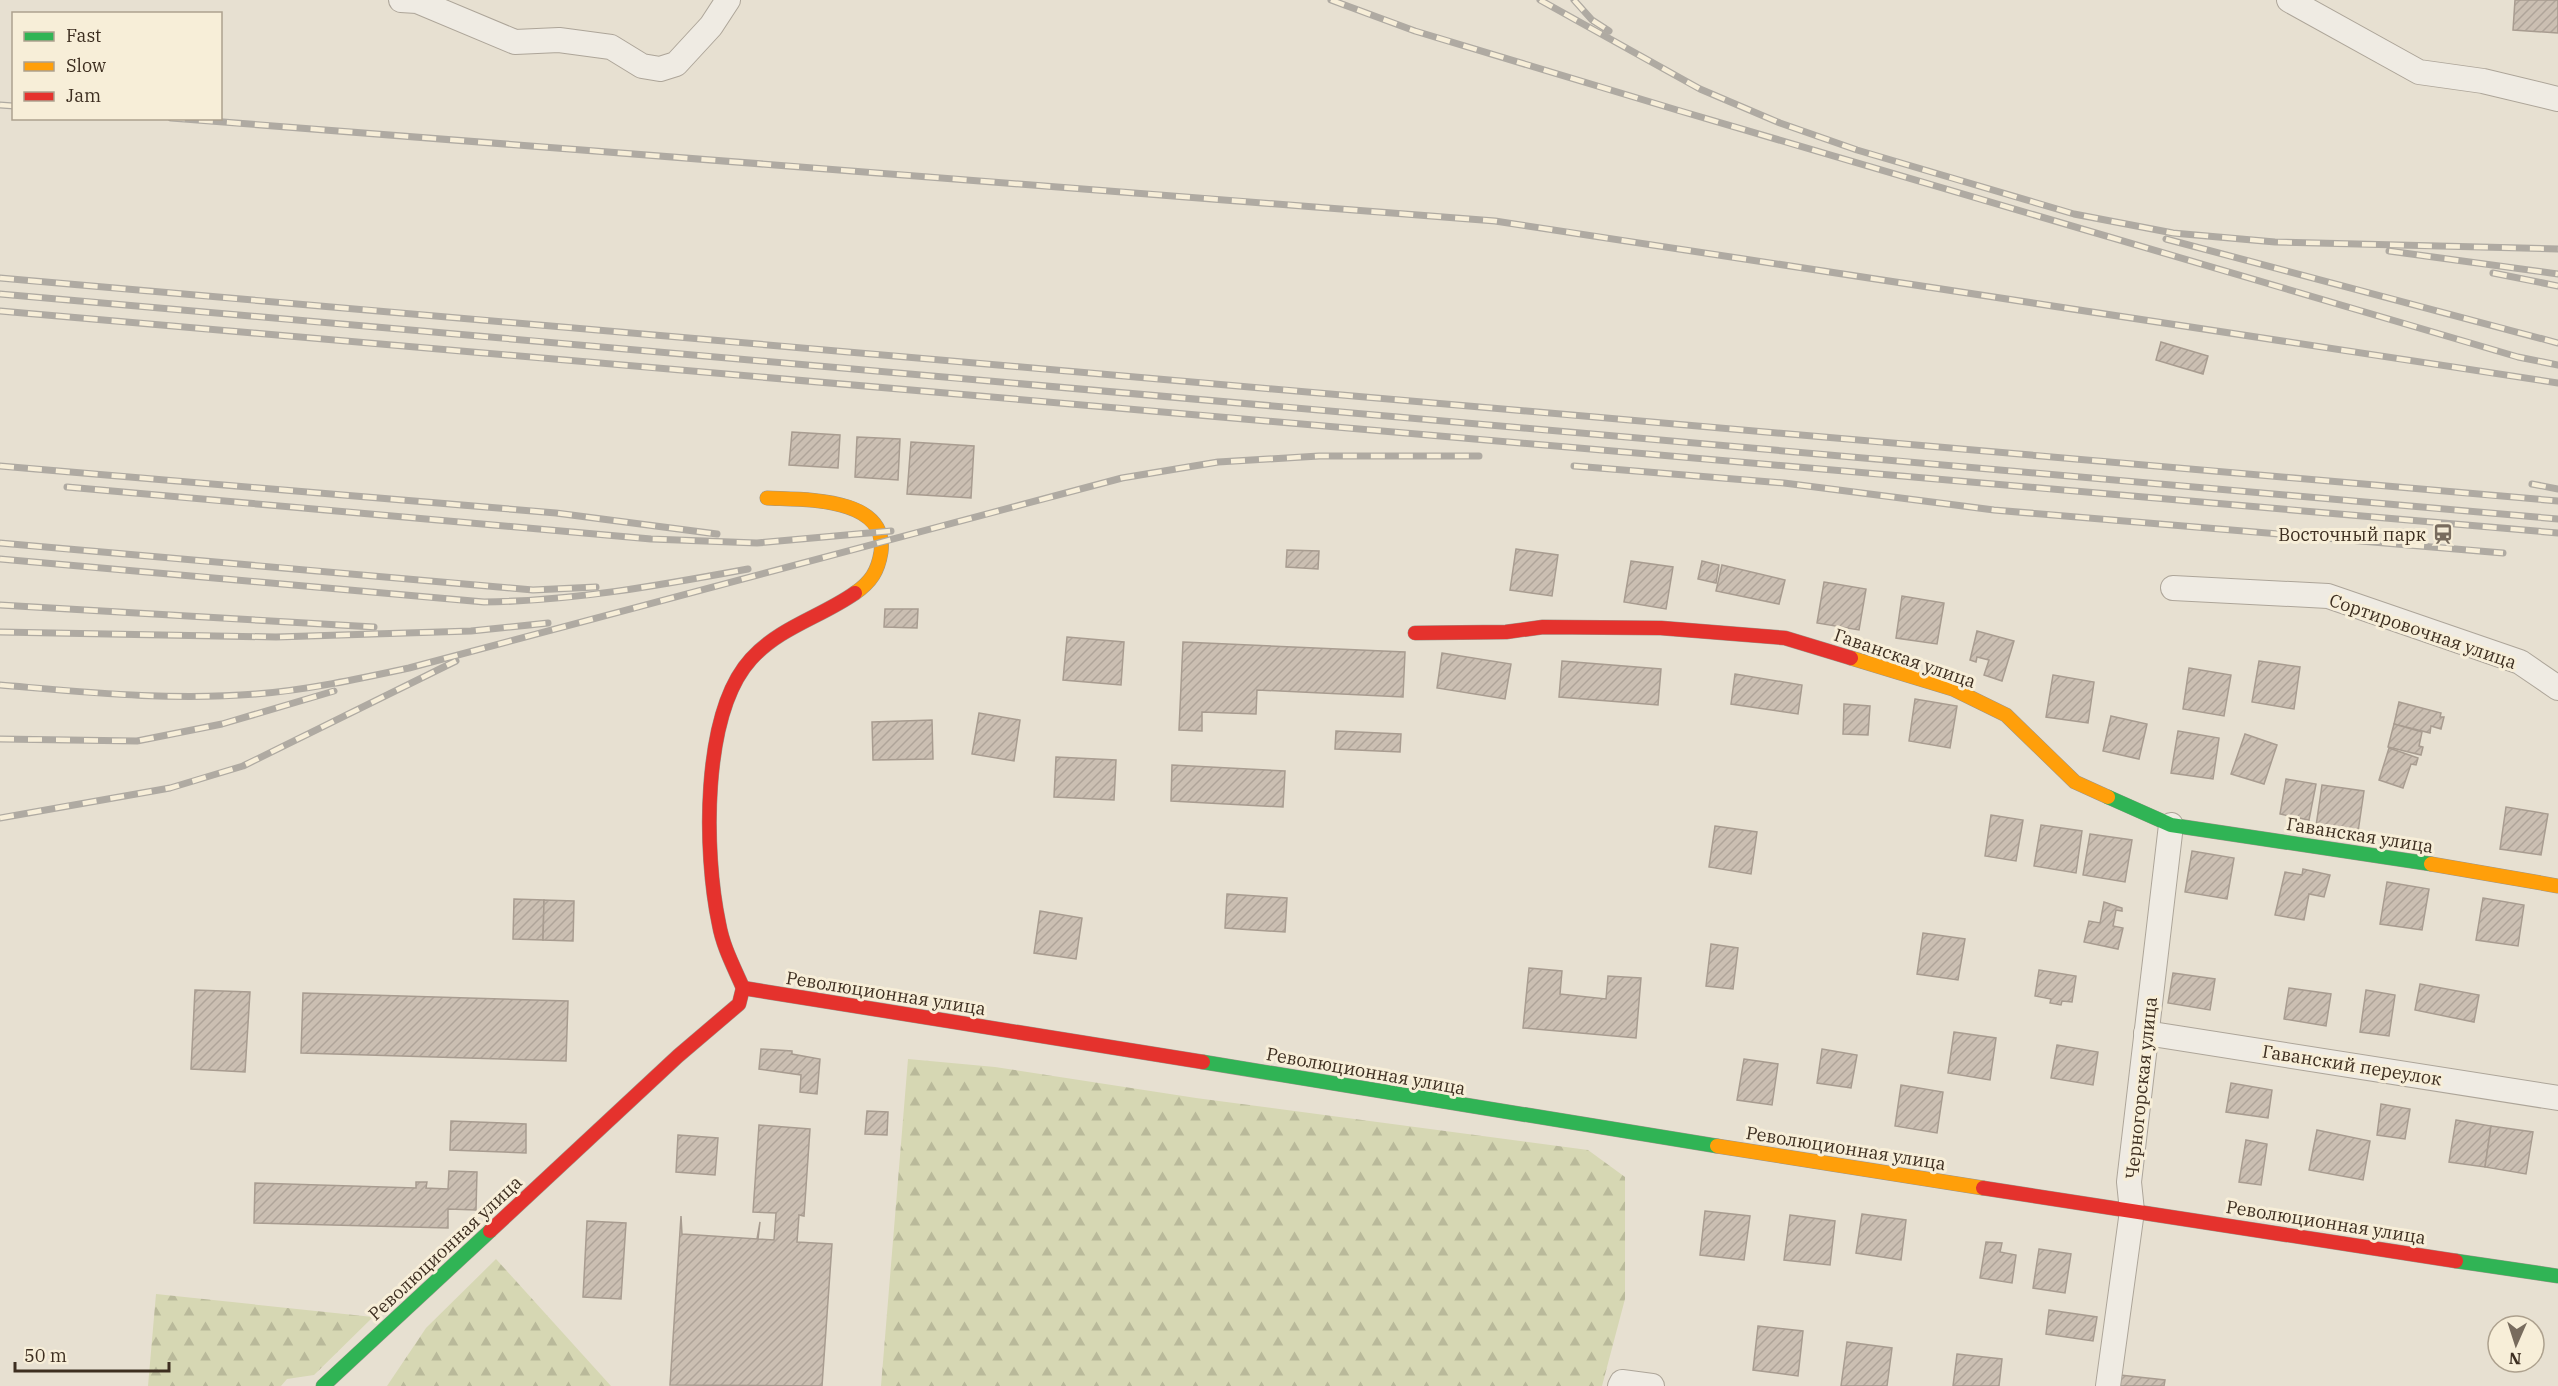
<svg xmlns="http://www.w3.org/2000/svg" width="2558" height="1386" viewBox="0 0 2558 1386" font-family="'IBM Plex Serif',serif">
<style>
.forest{fill:url(#forest-firs)}
.building{fill:url(#building-hatch);stroke:#a89c90;stroke-width:1.5}
.lines{fill:none;stroke-linecap:round;stroke-linejoin:round}
.street-casing{stroke:#ada599;stroke-width:26}
.fast-casing{stroke:#9c958a;stroke-width:15}
.slow-casing{stroke:#9c958a;stroke-width:15}
.jam-casing{stroke:#9c958a;stroke-width:15}
.street{stroke:#efebe3;stroke-width:24}
.fast{stroke:#30b455;stroke-width:14}
.slow{stroke:#ff9f0a;stroke-width:14}
.jam{stroke:#e5322d;stroke-width:14}
.rail-casing{stroke:#afaaa2;stroke-width:7}
.rail{stroke:#f7eed8;stroke-width:4.5;stroke-dasharray:14;stroke-linecap:butt}
.labels{text-anchor:middle;dominant-baseline:central;stroke-width:6;stroke-linejoin:round;paint-order:stroke}
.poi-label{font-size:18px;fill:#3d2e20;stroke:#f7eed8;text-anchor:end}
.street-label{font-size:18px;fill:#3d2e20;stroke:#f7eed8}
</style>
<defs>
<pattern id="forest-firs" width="22" height="20" patternUnits="userSpaceOnUse" patternTransform="scale(1.5)"><rect width="22" height="20" fill="#d6d7b3"/><path d="M5 1l3.5 6h-7zM16 11l3.5 6h-7z" fill="#b9b99a"/></pattern>
<pattern id="building-hatch" width="6" height="6" patternUnits="userSpaceOnUse" patternTransform="scale(1.5)"><rect width="6" height="6" fill="#cbbfb2"/><path d="M-1 1l2-2M0 6l6-6M5 7l2-2" fill="none" stroke="#afa499"/></pattern>
</defs>
<rect width="100%" height="100%" fill="#e7e0d1"/>
<g class="forest">
<path d="M 908,1059 L 995,1067 L 1196,1098 L 1588,1150 L 1625,1177 L 1625,1299 L 1602,1386 L 881,1386 Z"/>
<path d="M 496,1259 L 611,1386 L 387,1386 L 426,1328 Z"/>
<path d="M 156,1294 L 373,1317 L 314,1375 L 287,1379 L 281,1386 L 148,1386 Z"/>
</g>
<g class="building">
<path d="M 2515,0 L 2558,0 L 2558,33 L 2513,30 Z"/>
<path d="M 2161,342 L 2208,356 L 2203,374 L 2156,360 Z"/>
<path d="M 792,432 L 840,435 L 838,468 L 789,465 Z"/>
<path d="M 857,437 L 900,439 L 898,480 L 855,477 Z"/>
<path d="M 911,442 L 974,446 L 971,498 L 907,494 Z"/>
<path d="M 1516,549 L 1558,555 L 1552,596 L 1510,590 Z"/>
<path d="M 1287,550 L 1319,551 L 1318,569 L 1286,567 Z"/>
<path d="M 1631,561 L 1673,567 L 1666,609 L 1624,602 Z"/>
<path d="M 1702,561 L 1719,565 L 1716,583 L 1698,579 Z"/>
<path d="M 1722,565 L 1785,580 L 1779,604 L 1716,591 Z"/>
<path d="M 1824,582 L 1866,589 L 1859,630 L 1817,623 Z"/>
<path d="M 1902,596 L 1944,603 L 1937,644 L 1896,638 Z"/>
<path d="M 885,609 L 918,609 L 917,628 L 884,627 Z"/>
<path d="M 1977,631 L 2014,641 L 2002,681 L 1984,675 L 1989,660 L 1977,657 L 1976,662 L 1970,660 Z"/>
<path d="M 1067,637 L 1124,642 L 1121,685 L 1063,680 Z"/>
<path d="M 1183,642 L 1405,652 L 1403,697 L 1257,690 L 1256,714 L 1202,712 L 1202,731 L 1179,730 Z"/>
<path d="M 1442,653 L 1511,664 L 1505,699 L 1437,688 Z"/>
<path d="M 1562,661 L 1661,669 L 1658,705 L 1559,697 Z"/>
<path d="M 2259,661 L 2300,667 L 2294,709 L 2252,702 Z"/>
<path d="M 2189,668 L 2231,675 L 2224,716 L 2183,709 Z"/>
<path d="M 1735,674 L 1802,685 L 1798,714 L 1731,704 Z"/>
<path d="M 2053,675 L 2094,682 L 2088,723 L 2046,717 Z"/>
<path d="M 1915,699 L 1957,706 L 1950,748 L 1909,741 Z"/>
<path d="M 2399,702 L 2441,713 L 2440,717 L 2444,717 L 2441,729 L 2431,726 L 2430,733 L 2394,724 Z"/>
<path d="M 1844,704 L 1870,706 L 1868,735 L 1843,734 Z"/>
<path d="M 979,713 L 1020,720 L 1014,761 L 972,754 Z"/>
<path d="M 2111,716 L 2147,724 L 2139,759 L 2103,751 Z"/>
<path d="M 932,720 L 933,759 L 873,760 L 872,722 Z"/>
<path d="M 2394,724 L 2422,732 L 2419,746 L 2423,747 L 2421,755 L 2388,747 Z"/>
<path d="M 1336,731 L 1401,734 L 1400,752 L 1335,749 Z"/>
<path d="M 2178,731 L 2219,738 L 2213,779 L 2171,773 Z"/>
<path d="M 2245,734 L 2277,745 L 2264,784 L 2231,774 Z"/>
<path d="M 2389,748 L 2418,758 L 2416,765 L 2411,764 L 2403,788 L 2379,780 Z"/>
<path d="M 1056,757 L 1116,760 L 1114,800 L 1054,797 Z"/>
<path d="M 1172,765 L 1285,771 L 1283,807 L 1171,801 Z"/>
<path d="M 2286,779 L 2316,784 L 2309,820 L 2280,814 Z"/>
<path d="M 2322,785 L 2364,791 L 2358,832 L 2316,826 Z"/>
<path d="M 2506,807 L 2548,814 L 2541,855 L 2500,849 Z"/>
<path d="M 1991,815 L 2023,820 L 2016,861 L 1985,856 Z"/>
<path d="M 2041,825 L 2082,831 L 2076,873 L 2034,866 Z"/>
<path d="M 1715,826 L 1757,832 L 1751,874 L 1709,867 Z"/>
<path d="M 2090,834 L 2132,840 L 2125,882 L 2083,875 Z"/>
<path d="M 2192,851 L 2234,858 L 2227,899 L 2185,892 Z"/>
<path d="M 2303,869 L 2330,875 L 2324,897 L 2309,894 L 2304,920 L 2275,915 L 2285,872 L 2302,875 Z"/>
<path d="M 2387,882 L 2429,889 L 2422,930 L 2380,924 Z"/>
<path d="M 1227,894 L 1287,898 L 1285,932 L 1225,928 Z"/>
<path d="M 2483,898 L 2524,905 L 2518,946 L 2476,940 Z"/>
<path d="M 514,899 L 544,900 L 543,940 L 513,939 Z"/>
<path d="M 544,900 L 574,901 L 573,941 L 543,940 Z"/>
<path d="M 2104,902 L 2122,908 L 2122,911 L 2116,910 L 2113,926 L 2123,928 L 2118,949 L 2084,942 L 2089,921 L 2100,923 Z"/>
<path d="M 1040,911 L 1082,918 L 1076,959 L 1034,953 Z"/>
<path d="M 1923,933 L 1965,939 L 1958,980 L 1917,974 Z"/>
<path d="M 1711,944 L 1738,948 L 1733,989 L 1706,986 Z"/>
<path d="M 1529,968 L 1562,971 L 1560,994 L 1606,999 L 1608,976 L 1641,978 L 1636,1038 L 1523,1028 Z"/>
<path d="M 2039,970 L 2076,976 L 2072,1002 L 2062,1001 L 2061,1005 L 2050,1003 L 2051,999 L 2035,996 Z"/>
<path d="M 2173,973 L 2215,979 L 2210,1010 L 2168,1003 Z"/>
<path d="M 2420,984 L 2479,995 L 2474,1022 L 2415,1010 Z"/>
<path d="M 2289,988 L 2331,994 L 2326,1026 L 2284,1019 Z"/>
<path d="M 195,990 L 250,992 L 245,1072 L 191,1069 Z"/>
<path d="M 2366,990 L 2395,995 L 2389,1036 L 2360,1032 Z"/>
<path d="M 303,993 L 568,1001 L 566,1061 L 301,1053 Z"/>
<path d="M 1954,1032 L 1996,1038 L 1990,1080 L 1948,1073 Z"/>
<path d="M 2057,1045 L 2098,1052 L 2093,1085 L 2051,1078 Z"/>
<path d="M 761,1049 L 792,1051 L 792,1054 L 820,1059 L 817,1094 L 800,1092 L 801,1075 L 759,1069 Z"/>
<path d="M 1822,1049 L 1857,1055 L 1851,1088 L 1817,1083 Z"/>
<path d="M 1744,1059 L 1778,1064 L 1772,1105 L 1737,1100 Z"/>
<path d="M 2231,1083 L 2272,1090 L 2268,1118 L 2226,1112 Z"/>
<path d="M 1901,1085 L 1943,1092 L 1937,1133 L 1895,1126 Z"/>
<path d="M 2381,1104 L 2410,1109 L 2405,1139 L 2377,1135 Z"/>
<path d="M 867,1111 L 888,1112 L 887,1135 L 865,1134 Z"/>
<path d="M 2456,1120 L 2491,1126 L 2485,1167 L 2449,1162 Z"/>
<path d="M 451,1121 L 526,1124 L 526,1153 L 450,1150 Z"/>
<path d="M 759,1125 L 810,1129 L 804,1216 L 799,1215 L 797,1242 L 832,1244 L 822,1386 L 670,1385 L 681,1216 L 682,1234 L 757,1239 L 760,1222 L 758,1239 L 774,1240 L 776,1213 L 753,1212 Z"/>
<path d="M 2491,1126 L 2533,1132 L 2526,1174 L 2485,1167 Z"/>
<path d="M 2317,1130 L 2370,1141 L 2363,1180 L 2309,1170 Z"/>
<path d="M 678,1135 L 718,1138 L 715,1175 L 676,1172 Z"/>
<path d="M 2246,1140 L 2267,1144 L 2261,1185 L 2239,1182 Z"/>
<path d="M 449,1171 L 477,1172 L 476,1210 L 448,1209 L 448,1228 L 254,1223 L 255,1183 L 416,1188 L 416,1182 L 427,1182 L 426,1188 L 448,1189 Z"/>
<path d="M 1705,1211 L 1750,1216 L 1744,1260 L 1700,1255 Z"/>
<path d="M 1862,1214 L 1906,1220 L 1901,1260 L 1856,1253 Z"/>
<path d="M 1790,1215 L 1835,1221 L 1830,1265 L 1784,1260 Z"/>
<path d="M 587,1221 L 626,1223 L 621,1299 L 583,1297 Z"/>
<path d="M 1986,1242 L 2002,1243 L 2000,1252 L 2016,1255 L 2012,1283 L 1980,1278 Z"/>
<path d="M 2039,1249 L 2071,1254 L 2065,1293 L 2033,1288 Z"/>
<path d="M 2049,1310 L 2097,1317 L 2093,1341 L 2046,1334 Z"/>
<path d="M 1758,1326 L 1803,1331 L 1798,1376 L 1753,1370 Z"/>
<path d="M 1847,1342 L 1892,1348 L 1887,1386 L 1841,1386 Z"/>
<path d="M 1957,1354 L 2002,1359 L 1999,1386 L 1953,1386 Z"/>
<path d="M 2120,1375 L 2165,1380 L 2164,1386 L 2118,1386 Z"/>
</g>
<g class="lines">
<g class="street-casing">
<g id="street">
<path d="M 401,0 L 417,1 L 515,42 L 559,40 L 611,47 L 642,66 L 660,69 L 676,64 L 711,26 L 728,0"/>
<path d="M 2289,0 L 2419,72 L 2483,81 L 2558,99"/>
<path d="M 2173,588 L 2328,596 L 2520,662 L 2558,688"/>
<path d="M 2146,1033 L 2558,1098"/>
<path d="M 1620,1386 L 1622,1382 L 1652,1386"/>
<path d="M 2108,1386 L 2132,1211 L 2129,1182 L 2171,825"/>
</g>
</g>
<g class="fast-casing">
<g id="fast">
<path d="M 2108,797 L 2171,825 L 2431,864"/>
<path d="M 1203,1062 L 1717,1146"/>
<path d="M 2456,1261 L 2558,1276"/>
<path d="M 323,1386 L 490,1231"/>
</g>
</g>
<g class="slow-casing">
<g id="slow">
<path d="M 767,498 C 803,500 888,496 881,552 C 878,571 871,582 855,593"/>
<path d="M 1851,658 L 1953,689 L 2006,715 L 2075,782 L 2108,797"/>
<path d="M 2431,864 L 2558,886"/>
<path d="M 1717,1146 L 1983,1188"/>
</g>
</g>
<g class="jam-casing">
<g id="jam">
<path d="M 1415,633 L 1506,632 L 1543,627 L 1661,628 L 1785,638 L 1851,658"/>
<path d="M 743,988 L 1203,1062"/>
<path d="M 743,988 C 734,967 723,947 719,924 C 704,854 701,714 751,659 C 780,627 821,617 855,593"/>
<path d="M 1983,1188 L 2456,1261"/>
<path d="M 490,1231 L 678,1056 L 739,1004 L 743,988"/>
</g>
</g>
<use href="#street" class="street"/>
<use href="#fast" class="fast"/>
<use href="#slow" class="slow"/>
<use href="#jam" class="jam"/>
<g class="rail-casing">
<g id="rail">
<path d="M 1331,0 L 1415,31 L 1677,110 L 2518,357 L 2558,365"/>
<path d="M 1540,0 L 1700,89 L 1780,123 L 1857,150 L 2074,214 L 2173,233 L 2275,242 L 2558,249"/>
<path d="M 1574,0 L 1592,20 L 1609,31"/>
<path d="M 0,105 L 14,106"/>
<path d="M 171,118 L 1495,221 L 2558,383"/>
<path d="M 2166,239 L 2558,343"/>
<path d="M 2389,251 L 2558,274"/>
<path d="M 2493,273 L 2558,286"/>
<path d="M 0,278 L 2558,501"/>
<path d="M 0,294 L 2558,519"/>
<path d="M 0,311 L 2558,533"/>
<path d="M 0,466 L 556,513 L 717,534"/>
<path d="M 1574,466 L 1784,483 L 1994,510 L 2503,553"/>
<path d="M 2532,484 L 2558,489"/>
<path d="M 67,487 L 651,539 L 757,543 L 891,531"/>
<path d="M 0,543 L 533,590 L 596,587"/>
<path d="M 0,559 L 484,602 C 574,601 661,585 748,569"/>
<path d="M 0,605 L 374,627"/>
<path d="M 0,632 L 276,637 L 471,631 L 548,623"/>
<path d="M 0,685 C 85,692 170,701 256,694 C 307,690 358,679 409,668 L 1122,478 L 1218,462 L 1319,456 L 1479,456"/>
<path d="M 0,739 L 137,741 L 222,724 L 334,691"/>
<path d="M 0,818 L 170,788 L 243,766 L 456,661"/>
</g>
</g>
<use href="#rail" class="rail"/>
</g>
<defs>
<g id="station-bare" transform="scale(1.62)"><path d="M-3-6H3Q5-6 5-4V2Q5 4 3 4L4.5 6H3L1.5 4h-3L-3 6H-4.5L-3 4Q-5 4-5 2V-4Q-5-6-3-6ZM-3.5-4v3h7v-3ZM-3.5 1v1.5H-2V1ZM2 1v1.5H3.5V1Z" fill="#786c5e" stroke="#f7eed8" stroke-width="2.5" paint-order="stroke"/></g>
</defs>
<g fill-rule="evenodd">
<use href="#station-bare" x="2443" y="534"/>
</g>
<g class="labels">
<g class="poi-label">
<text x="2426" y="534">Восточный парк</text>
</g>
<g class="street-label">
<text transform="translate(2423 631) rotate(19)">Сортировочная улица</text>
<text transform="translate(1905 658) rotate(19)">Гаванская улица</text>
<text transform="translate(2360 835) rotate(9)">Гаванская улица</text>
<text transform="translate(886 993) rotate(9)">Революционная улица</text>
<text transform="translate(2352 1065) rotate(9)">Гаванский переулок</text>
<text transform="translate(1366 1071) rotate(10)">Революционная улица</text>
<text transform="translate(2141 1088) rotate(-84)">Черногорская улица</text>
<text transform="translate(1846 1148) rotate(9)">Революционная улица</text>
<text transform="translate(2326 1222) rotate(9)">Революционная улица</text>
<text transform="translate(445 1248) rotate(-43)">Революционная улица</text>
</g>
</g>
<rect x="12" y="12" width="210" height="108" fill="#f7eed8" stroke="#ada18e" stroke-width="1.5"/>
<rect x="24" y="32" width="30" height="9" fill="#30b455" stroke="#ada18e" stroke-width="1.5"/>
<text x="66" y="42" font-size="18" fill="#3d2e20">Fast</text>
<rect x="24" y="62" width="30" height="9" fill="#ff9f0a" stroke="#ada18e" stroke-width="1.5"/>
<text x="66" y="72" font-size="18" fill="#3d2e20">Slow</text>
<rect x="24" y="92" width="30" height="9" fill="#e5322d" stroke="#ada18e" stroke-width="1.5"/>
<text x="66" y="102" font-size="18" fill="#3d2e20">Jam</text>
<g transform="translate(2516 1344) rotate(183)"><circle r="28" fill="#f7eed8" stroke="#ada18e" stroke-width="1.5"/>
<path d="M0-4.5L10 22L0 15L-10 22Z" fill="#786c5e"/>
<text y="-9" font-size="16" font-weight="bold" text-anchor="middle" fill="#3d2e20">N</text>
</g>
<path d="M15 1362v9h154v-9" fill="none" stroke="#3d2e20" stroke-width="3"/>
<text x="24" y="1362" font-size="18" fill="#3d2e20" stroke="#f7eed8" stroke-width="4.5" paint-order="stroke">50 m</text>
</svg>
